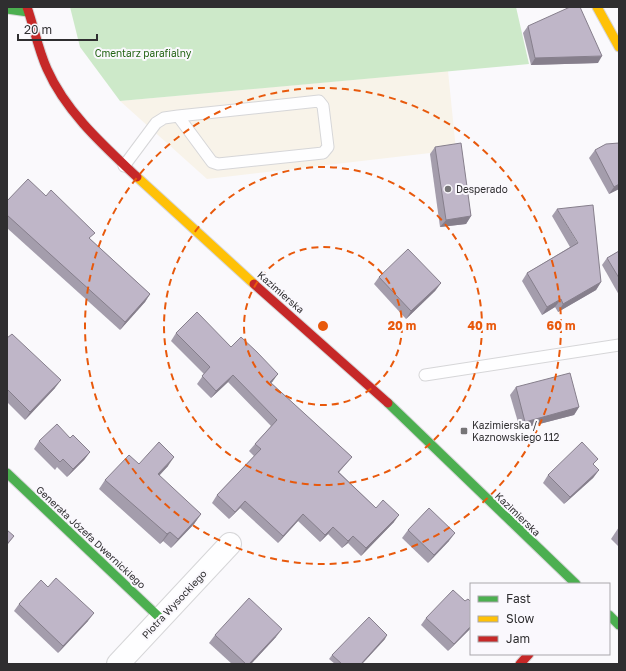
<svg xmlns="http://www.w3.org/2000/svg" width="626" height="671" viewBox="0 0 626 671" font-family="'Golos Text',sans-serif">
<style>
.commercial{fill:#f8f3e9}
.green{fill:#cde9c9}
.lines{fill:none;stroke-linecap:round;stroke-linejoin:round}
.lane-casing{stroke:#d6d6d8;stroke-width:13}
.street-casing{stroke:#d6d6d8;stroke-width:24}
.fast-casing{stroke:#d6d6d8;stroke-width:11}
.slow-casing{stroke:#d6d6d8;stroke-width:11}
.jam-casing{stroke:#d6d6d8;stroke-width:11}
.lane{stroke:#fefeff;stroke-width:11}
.street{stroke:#fefeff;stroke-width:22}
.fast{stroke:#4caf50;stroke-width:9}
.slow{stroke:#ffc107;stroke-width:9}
.jam{stroke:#c62828;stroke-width:9}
.wall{fill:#a49dac}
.shaded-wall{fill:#867f8c}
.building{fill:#bfb6c8;stroke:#867f8c}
.ring{fill:none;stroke:#e8590c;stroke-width:2;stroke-dasharray:7 5}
.poi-dot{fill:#767577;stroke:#faf8fd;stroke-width:1.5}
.labels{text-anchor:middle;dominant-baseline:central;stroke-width:4;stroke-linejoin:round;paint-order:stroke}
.park-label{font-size:10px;fill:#256517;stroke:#faf8fd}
.poi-label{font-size:10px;fill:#2f2e30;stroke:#faf8fd;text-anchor:start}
.street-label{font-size:10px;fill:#2f2e30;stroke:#faf8fd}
.centre{fill:#e8590c;stroke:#faf8fd;stroke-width:2}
.ring-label{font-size:12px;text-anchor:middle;font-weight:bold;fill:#e8590c;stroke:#faf8fd;stroke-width:4;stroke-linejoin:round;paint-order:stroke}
</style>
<rect width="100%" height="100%" fill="#faf9fc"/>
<path class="commercial" d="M 448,71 L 456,150 L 207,179 L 120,101 Z"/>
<path class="green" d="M 70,7 L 516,7 L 529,64 L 120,101 L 80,47 Z"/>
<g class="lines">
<g class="lane-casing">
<g id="lane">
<path d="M 124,166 L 156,123 L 164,118 L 178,116 L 319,101 L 323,106 L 328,147 L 323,153 L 218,164 L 212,162 L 178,116"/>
<path d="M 425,375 L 619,345"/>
</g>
</g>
<g class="street-casing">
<path id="street" d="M 118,664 L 230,544"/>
</g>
<g class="fast-casing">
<g id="fast">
<path d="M 7,9 L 28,12"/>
<path d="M 388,403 L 576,584"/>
<path d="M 7,473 L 160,618"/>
<path d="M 609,615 L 619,625"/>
</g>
</g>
<g class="slow-casing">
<g id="slow">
<path d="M 597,7 L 619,47"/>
<path d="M 137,177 L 254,284"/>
</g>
</g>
<g class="jam-casing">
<g id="jam">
<path d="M 27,7 C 34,27 38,49 47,69 C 66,112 103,145 137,177"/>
<path d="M 254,284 L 388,403"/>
<path d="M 520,664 L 529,654"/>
</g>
</g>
<use href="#lane" class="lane"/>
<use href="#street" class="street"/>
<use href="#fast" class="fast"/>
<use href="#slow" class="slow"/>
<use href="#jam" class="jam"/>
</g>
<g class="wall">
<path d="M 528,26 L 598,63 L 531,65 L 523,33 Z"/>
<path d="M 435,147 L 471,216 L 466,224 L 440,227 L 430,154 Z"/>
<path d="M 595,150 L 619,189 L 609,194 L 589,158 Z"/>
<path d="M 7,201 L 90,239 L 150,294 L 145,302 L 120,330 L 7,228 Z"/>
<path d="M 557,209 L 601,282 L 596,290 L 558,312 L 555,307 L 542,315 L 522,281 L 527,273 L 570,247 L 552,216 Z"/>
<path d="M 619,251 L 619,295 L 602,265 L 607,258 Z"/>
<path d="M 379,277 L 441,283 L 435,291 L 406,319 L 374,284 Z"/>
<path d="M 176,333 L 231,347 L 273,381 L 271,383 L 352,457 L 346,464 L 339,472 L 376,508 L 394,522 L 361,556 L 348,543 L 342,548 L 328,534 L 320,542 L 298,521 L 278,543 L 240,508 L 229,519 L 212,503 L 217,495 L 254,456 L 249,451 L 255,444 L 271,426 L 228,382 L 211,398 L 197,384 L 204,374 L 171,341 Z"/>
<path d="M 7,338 L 55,388 L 25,420 L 7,402 Z"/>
<path d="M 516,387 L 579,407 L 574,415 L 520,429 L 510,395 Z"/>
<path d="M 70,438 L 90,452 L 84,460 L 67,477 L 57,467 L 55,470 L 34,449 L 39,441 Z"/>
<path d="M 139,464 L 168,466 L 159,476 L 201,514 L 194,524 L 171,548 L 163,541 L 160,544 L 99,489 L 105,480 Z"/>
<path d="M 594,465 L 599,470 L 593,478 L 564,504 L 543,483 L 548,475 Z"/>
<path d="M 619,527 L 619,547 L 611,539 Z"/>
<path d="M 408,530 L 449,541 L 428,563 L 402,538 Z"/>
<path d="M 48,587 L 88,621 L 58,653 L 14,611 L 19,604 Z"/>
<path d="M 465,601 L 471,602 L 471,628 L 448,651 L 421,625 L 426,618 Z"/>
<path d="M 215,635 L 276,637 L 251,664 L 232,664 L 209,643 Z"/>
<path d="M 385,639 L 362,664 L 335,664 L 329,659 L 332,655 Z"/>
</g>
<g class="shaded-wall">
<path d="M 602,56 L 598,63 L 531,65 L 535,58 Z"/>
<path d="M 619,184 L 619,189 L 609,194 L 614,187 Z"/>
<path d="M 471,216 L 466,224 L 440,227 L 446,220 Z"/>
<path d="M 601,282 L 596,290 L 558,312 L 563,304 Z"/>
<path d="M 441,283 L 435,291 L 406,319 L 411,311 Z"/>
<path d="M 150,294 L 145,302 L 120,330 L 125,322 Z"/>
<path d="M 561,299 L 555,307 L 542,315 L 547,307 Z"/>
<path d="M 278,374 L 273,381 L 265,390 L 270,382 Z"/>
<path d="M 233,375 L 228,382 L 211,398 L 216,391 Z"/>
<path d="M 61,380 L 55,388 L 25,420 L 30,412 Z"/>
<path d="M 579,407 L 574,415 L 520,429 L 525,422 Z"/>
<path d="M 90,452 L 84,460 L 67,477 L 73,469 Z"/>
<path d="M 174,457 L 168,466 L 151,484 L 158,474 Z"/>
<path d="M 352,457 L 346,464 L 333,479 L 338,472 Z"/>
<path d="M 599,470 L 593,478 L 564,504 L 570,497 Z"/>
<path d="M 245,501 L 240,508 L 229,519 L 235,512 Z"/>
<path d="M 201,514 L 194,524 L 171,548 L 178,539 Z"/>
<path d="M 303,514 L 298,521 L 278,543 L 283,536 Z"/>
<path d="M 399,515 L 394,522 L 361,556 L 366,548 Z"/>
<path d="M 333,527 L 328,534 L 320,542 L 325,535 Z"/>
<path d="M 170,532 L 163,541 L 160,544 L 167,534 Z"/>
<path d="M 455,533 L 449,541 L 428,563 L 434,555 Z"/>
<path d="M 14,536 L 8,544 L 7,546 L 7,544 Z"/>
<path d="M 353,536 L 348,543 L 342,548 L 348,541 Z"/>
<path d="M 94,613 L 88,621 L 58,653 L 63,646 Z"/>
<path d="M 471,626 L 471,628 L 448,651 L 454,644 Z"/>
<path d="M 282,629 L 276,637 L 251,664 L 249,664 Z"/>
<path d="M 387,635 L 385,639 L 362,664 L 361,664 Z"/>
</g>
<g class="building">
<path d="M 570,7 L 580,7 L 602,56 L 535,58 L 528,26 Z"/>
<path d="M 461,143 L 471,216 L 446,220 L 435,147 Z"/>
<path d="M 619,143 L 619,184 L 614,187 L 595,150 L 606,144 Z"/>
<path d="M 28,179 L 46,196 L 51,190 L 95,233 L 89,238 L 150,294 L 125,322 L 7,215 L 7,201 Z"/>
<path d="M 593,205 L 601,282 L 563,304 L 561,299 L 547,307 L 527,273 L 578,243 L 557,209 Z"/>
<path d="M 408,249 L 441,283 L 411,311 L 379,277 Z"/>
<path d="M 619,251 L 619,278 L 607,258 Z"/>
<path d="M 197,312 L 231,347 L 241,337 L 257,352 L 278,374 L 270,382 L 352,457 L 338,472 L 376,508 L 383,500 L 399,515 L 366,548 L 353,536 L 348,541 L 333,527 L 325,535 L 303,514 L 283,536 L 245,501 L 235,512 L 217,495 L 261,449 L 255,444 L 277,420 L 233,375 L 216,391 L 202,376 L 210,367 L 176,333 Z"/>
<path d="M 12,334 L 61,380 L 30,412 L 7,389 L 7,338 Z"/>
<path d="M 570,373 L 579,407 L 525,422 L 516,387 Z"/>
<path d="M 57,424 L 70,438 L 73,435 L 90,452 L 73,469 L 63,459 L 60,462 L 39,441 Z"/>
<path d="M 159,442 L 174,457 L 158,474 L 201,514 L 178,539 L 170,532 L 167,534 L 105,480 L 129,455 L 139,464 Z"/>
<path d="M 582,442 L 598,459 L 593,464 L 599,470 L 570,497 L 548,475 Z"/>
<path d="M 429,508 L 455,533 L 434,555 L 408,530 Z"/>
<path d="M 7,530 L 14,536 L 7,544 Z"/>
<path d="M 56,578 L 94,613 L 63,646 L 19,604 L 41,580 L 48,587 Z"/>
<path d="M 453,590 L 465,601 L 468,599 L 471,602 L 471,626 L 454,644 L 426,618 Z"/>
<path d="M 249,598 L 282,629 L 249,664 L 246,664 L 215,635 Z"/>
<path d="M 369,617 L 387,635 L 361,664 L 342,664 L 332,655 Z"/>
</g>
<g class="ring">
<circle cx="323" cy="326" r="79"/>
<circle cx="323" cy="326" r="159"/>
<circle cx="323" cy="326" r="238"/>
</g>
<g class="poi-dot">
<circle cx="448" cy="189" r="4"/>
<rect x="460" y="427" width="8" height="8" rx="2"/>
</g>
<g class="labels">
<g class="park-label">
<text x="143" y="53">Cmentarz parafialny</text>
</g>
<g class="poi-label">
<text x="456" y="189">Desperado</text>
<text x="472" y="425">Kazimierska /<tspan x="472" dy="12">Kaznowskiego 112</tspan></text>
</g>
<g class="street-label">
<text transform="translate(281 292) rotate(41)">Kazimierska</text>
<text transform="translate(518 514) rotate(44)">Kazimierska</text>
<text transform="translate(91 537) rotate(43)">Generała Józefa Dwernickiego</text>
<text transform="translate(174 604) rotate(-47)">Piotra Wysockiego</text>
</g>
</g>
<circle cx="323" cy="326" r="6" class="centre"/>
<g class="ring-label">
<text x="402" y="330">20 m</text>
<text x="482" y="330">40 m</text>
<text x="561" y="330">60 m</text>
</g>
<rect width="626" height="671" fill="none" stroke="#2f2e30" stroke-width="16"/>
<rect x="470" y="583" width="140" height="72" fill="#faf8fd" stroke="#a9a7ab"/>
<rect x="478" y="596" width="20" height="6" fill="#4caf50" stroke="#a9a7ab"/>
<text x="506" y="603" font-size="12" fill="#2f2e30">Fast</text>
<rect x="478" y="616" width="20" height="6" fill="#ffc107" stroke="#a9a7ab"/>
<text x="506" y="623" font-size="12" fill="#2f2e30">Slow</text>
<rect x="478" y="636" width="20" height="6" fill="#c62828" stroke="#a9a7ab"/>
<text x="506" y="643" font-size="12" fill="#2f2e30">Jam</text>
<path d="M18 34v6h79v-6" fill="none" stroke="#2f2e30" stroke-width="2"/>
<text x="24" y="34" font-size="12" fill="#2f2e30" stroke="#faf8fd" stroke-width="3" paint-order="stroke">20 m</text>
</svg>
